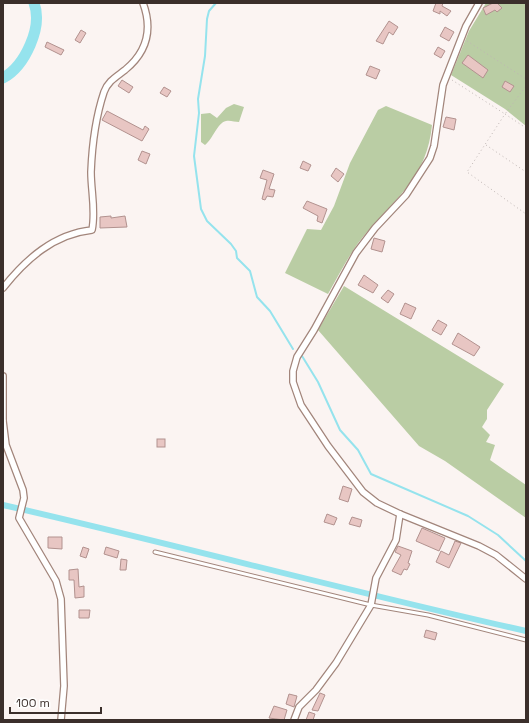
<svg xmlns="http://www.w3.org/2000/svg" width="529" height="723" viewBox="0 0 529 723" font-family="'Space Grotesk',sans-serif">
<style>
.green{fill:#bacda4}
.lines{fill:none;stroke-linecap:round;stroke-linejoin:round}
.stream{stroke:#95e3ed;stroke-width:2}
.canal{stroke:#95e3ed;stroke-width:6}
.river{stroke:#95e3ed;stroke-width:11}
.building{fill:#e8c6c3;stroke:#b2928f}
.service-casing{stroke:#a2857b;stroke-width:5}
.minor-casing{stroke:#a2857b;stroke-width:8}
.path{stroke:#bfb6b4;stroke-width:1;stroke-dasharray:1 3;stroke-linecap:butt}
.service{stroke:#fff;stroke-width:3}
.minor{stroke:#fff;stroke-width:5.5}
</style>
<rect width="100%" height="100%" fill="#fbf4f2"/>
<g class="green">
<path d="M 486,3 L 526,3 L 526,126 L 505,109 L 451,75 L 469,31 Z"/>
<path d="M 234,104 L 244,107 L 239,122 C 235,122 230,120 226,121 C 217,123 213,139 205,145 L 201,142 L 201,114 L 210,113 L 217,118 L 226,108 Z"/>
<path d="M 386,106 L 432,125 C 427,176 398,196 367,232 C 351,250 340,273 328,294 L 285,273 L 307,229 L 321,230 L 334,206 L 350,163 L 378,110 Z"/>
<path d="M 344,286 L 504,384 L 487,410 L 487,419 L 482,427 L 490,435 L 486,442 L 495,445 L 490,460 L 526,485 L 526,518 L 445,461 L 419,446 L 318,330 Z"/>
</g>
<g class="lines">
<g class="stream">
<path d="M 216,3 L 209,11 L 207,19 L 205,56 L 198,99 L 199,113 L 194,156 L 201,209 L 207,221 L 231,244 L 236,251 L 237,258 L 250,271 L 257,297 L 270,311 L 293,349"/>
<path d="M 302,356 L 318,382 L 340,430 L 358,450 L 371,474 L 468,516 L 498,535 L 526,561"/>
</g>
<path class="canal" d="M 3,505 C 178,545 351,592 526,631"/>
<path class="river" d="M 3,78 C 25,66 43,27 34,3"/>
</g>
<g class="building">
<path d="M 436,3 L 443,3 L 442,6 L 451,11 L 447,16 L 440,11 L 440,14 L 433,11 Z"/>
<path d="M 493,3 L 497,3 L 502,8 L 497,12 L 495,10 L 486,15 L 483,8 Z"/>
<path d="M 389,21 L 398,27 L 393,35 L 389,32 L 383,44 L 376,41 Z"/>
<path d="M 445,27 L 454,32 L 449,41 L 440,36 Z"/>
<path d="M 81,30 L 86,33 L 80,43 L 75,40 Z"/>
<path d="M 47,42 L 64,50 L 61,55 L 45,47 Z"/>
<path d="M 438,47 L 445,51 L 441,58 L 434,54 Z"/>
<path d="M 468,55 L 488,70 L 483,78 L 462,63 Z"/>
<path d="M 370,66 L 380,70 L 376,79 L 366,75 Z"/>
<path d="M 122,80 L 133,87 L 129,93 L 118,86 Z"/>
<path d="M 505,81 L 514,86 L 510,92 L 502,87 Z"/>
<path d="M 164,87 L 171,91 L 167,97 L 160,93 Z"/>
<path d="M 107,111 L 143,130 L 145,126 L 149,129 L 142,141 L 102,120 Z"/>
<path d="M 446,117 L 456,119 L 454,130 L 443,127 Z"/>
<path d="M 142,151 L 150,154 L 146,164 L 138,160 Z"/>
<path d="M 303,161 L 311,165 L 308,171 L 300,168 Z"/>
<path d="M 336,168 L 344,174 L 338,182 L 331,176 Z"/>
<path d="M 263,170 L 274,174 L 269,189 L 275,190 L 273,197 L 267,196 L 265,200 L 262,199 L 267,180 L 260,178 Z"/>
<path d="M 307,201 L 327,209 L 322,223 L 317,221 L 318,216 L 303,208 Z"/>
<path d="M 111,216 L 111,218 L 125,216 L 127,227 L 100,228 L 100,217 Z"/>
<path d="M 374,238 L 385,241 L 382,252 L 371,249 Z"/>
<path d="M 364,275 L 378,285 L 373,293 L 358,285 Z"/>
<path d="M 388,290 L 394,294 L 388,303 L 381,298 Z"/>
<path d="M 405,303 L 416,308 L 411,319 L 400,314 Z"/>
<path d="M 438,320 L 447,325 L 441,335 L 432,330 Z"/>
<path d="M 458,333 L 480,347 L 474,356 L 452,344 Z"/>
<rect x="157" y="439" width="8" height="8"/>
<path d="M 343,486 L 352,489 L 348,502 L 339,499 Z"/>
<path d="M 327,514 L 337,518 L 334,525 L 324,522 Z"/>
<path d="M 352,517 L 362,520 L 360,527 L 349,524 Z"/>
<path d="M 422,528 L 445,538 L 439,551 L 416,541 Z"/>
<path d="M 48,537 L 62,537 L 62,549 L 48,548 Z"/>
<path d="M 455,541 L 461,543 L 449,568 L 436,562 L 441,551 L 449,555 Z"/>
<path d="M 398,546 L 412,551 L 408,563 L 410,564 L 407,570 L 404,569 L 401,575 L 392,571 L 401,555 L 395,552 Z"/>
<path d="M 83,547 L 89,549 L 86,558 L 80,556 Z"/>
<path d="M 106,547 L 119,551 L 117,558 L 104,554 Z"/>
<path d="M 121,559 L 127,560 L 126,570 L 120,570 Z"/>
<path d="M 78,569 L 79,587 L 84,586 L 84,597 L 75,598 L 74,580 L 69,580 L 69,570 Z"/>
<path d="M 79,610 L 90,610 L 89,618 L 79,618 Z"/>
<path d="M 426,630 L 437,633 L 435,640 L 424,637 Z"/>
<path d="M 320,693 L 325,695 L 318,711 L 312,710 Z"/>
<path d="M 289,694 L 297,696 L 294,707 L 286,704 Z"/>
<path d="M 274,706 L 287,710 L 284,720 L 269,718 Z"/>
<path d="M 309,712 L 315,714 L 313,720 L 306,720 Z"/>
</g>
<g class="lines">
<g class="service-casing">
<path id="service" d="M 155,552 L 371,605 L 428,615 L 526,640"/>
</g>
<g class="minor-casing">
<g id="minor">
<path d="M 479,3 L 466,26 L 443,85 L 434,146 L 430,158 L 406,195 L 375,228 L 356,253 L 314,330 L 297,357 L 293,371 L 293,382 L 301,405 L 328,446 L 363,492 L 377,503 L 400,514 L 479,546 L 496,555 L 526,579"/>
<path d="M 3,288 C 26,259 54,234 92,230 C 96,211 91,191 91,172 C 92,147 96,116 104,92 C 108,81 116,77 125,70 C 147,52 153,30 143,3"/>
<path d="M 3,376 L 3,420"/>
<path d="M 3,421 L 6,445 L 23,490 L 24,498 L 19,518 L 56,581 L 61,599 L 64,686 L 61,720"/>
<path d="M 294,720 L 299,707 L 316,690 L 336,663 L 371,605 L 376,578 L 396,540 L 400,514"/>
</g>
</g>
<g class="path">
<path d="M 467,41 L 526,79"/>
<path d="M 452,80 L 505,114 L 526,86"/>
<path d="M 526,128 L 505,114 L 467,172 L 526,214"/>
<path d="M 486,145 L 526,172"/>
</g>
<use href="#service" class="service"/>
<use href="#minor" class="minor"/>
</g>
<rect width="529" height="723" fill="none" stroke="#3b2f2b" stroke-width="8"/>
<path d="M10 707v6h91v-6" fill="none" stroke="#3b2f2b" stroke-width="2"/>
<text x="16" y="707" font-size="12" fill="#3b2f2b" stroke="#ffffff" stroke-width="3" paint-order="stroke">100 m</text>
</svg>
